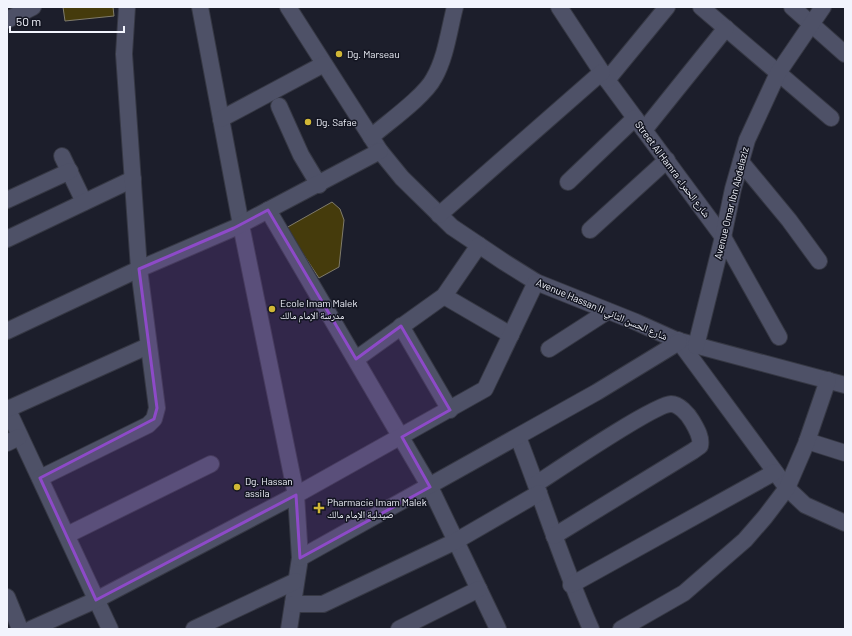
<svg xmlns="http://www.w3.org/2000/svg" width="852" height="636" viewBox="0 0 852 636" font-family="Barlow,'Noto Naskh Arabic',sans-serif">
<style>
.building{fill:#453b0c;stroke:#7f7b6b}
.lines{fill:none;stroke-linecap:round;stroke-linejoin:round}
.minor-casing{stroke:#363844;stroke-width:18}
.minor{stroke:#4e5167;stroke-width:16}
.marked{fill:#8d4ac8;fill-opacity:0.2;stroke:#8d4ac8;stroke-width:3;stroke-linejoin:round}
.poi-dot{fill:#d1b736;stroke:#131521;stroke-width:1.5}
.labels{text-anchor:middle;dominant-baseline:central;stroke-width:3;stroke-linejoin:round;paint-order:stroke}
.poi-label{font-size:10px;fill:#f2f4fd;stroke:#131521;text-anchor:start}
.street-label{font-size:10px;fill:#f2f4fd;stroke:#131521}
</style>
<rect width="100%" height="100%" fill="#1c1e2b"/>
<g class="building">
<path d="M 63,7 L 113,7 L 114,16 L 65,21 Z"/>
<path d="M 332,202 L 340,209 L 344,220 L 339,267 L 319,278 L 286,228 Z"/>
</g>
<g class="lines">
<g class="minor-casing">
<g id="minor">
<path d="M 200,7 L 241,225 L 296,495 L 300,558 L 289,629"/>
<path d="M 288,7 L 380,151 L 402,178 L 452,227 L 504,262 L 536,282 L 636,322 L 676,340 L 845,385"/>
<path d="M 559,7 L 607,80 L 723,237 L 779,337"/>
<path d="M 701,7 L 831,118"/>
<path d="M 792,7 L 845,54"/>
<path d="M 7,20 L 33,7"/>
<path d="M 607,80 L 667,7"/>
<path d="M 279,106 L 301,155 L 319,185"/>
<path d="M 221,119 L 324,64"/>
<path d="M 644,130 L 726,28"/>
<path d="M 371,137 C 387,123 425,96 434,78 C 446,57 449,30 455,7"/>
<path d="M 62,156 L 84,202"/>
<path d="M 741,162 L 789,220 L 819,261"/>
<path d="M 568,182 L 635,118"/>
<path d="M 7,200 L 70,171"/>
<path d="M 268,210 L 430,487 L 498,629"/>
<path d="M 439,215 L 602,72"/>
<path d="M 590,230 L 667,160"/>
<path d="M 7,239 L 133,179"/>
<path d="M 444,296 L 511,335"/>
<path d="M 401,326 L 450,410"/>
<path d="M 7,331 L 139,269 L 234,228 L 380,151"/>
<path d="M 678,340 L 787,488 L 805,505 L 845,523"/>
<path d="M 696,346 L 723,237 L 733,189 L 747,140 L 778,73 L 823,7"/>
<path d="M 549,349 L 608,311"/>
<path d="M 356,359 L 444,296 L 479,245"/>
<path d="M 7,408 L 110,629"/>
<path d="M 8,409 L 148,346"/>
<path d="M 518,437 C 543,501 563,566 591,629"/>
<path d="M 807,441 L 845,453"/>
<path d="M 7,443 L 19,437"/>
<path d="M 40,478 L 148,425 L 154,419 L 157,408 L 139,269 L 124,54 L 127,7"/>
<path d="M 536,484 C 556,471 655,404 671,404 C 679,404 688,414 692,421 C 696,428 702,437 700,446 L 693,451 L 554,536"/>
<path d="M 67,535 L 211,464"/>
<path d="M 300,558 L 597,392 L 679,342"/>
<path d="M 571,585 L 775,472"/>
<path d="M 7,597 L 20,629"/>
<path d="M 293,604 L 323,604 L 456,541 L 539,493"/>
<path d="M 31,629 L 96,600 L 296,495 L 485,389 L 536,282"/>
<path d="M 194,629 L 296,581"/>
<path d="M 399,629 L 479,589"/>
<path d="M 621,629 L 684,593 L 745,540 L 765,517 L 787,488 L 806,444 L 828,380"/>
</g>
</g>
<use href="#minor" class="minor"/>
</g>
<path class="marked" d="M 268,210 L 356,359 L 401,326 L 450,410 L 402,437 L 430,487 L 300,558 L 296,495 L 96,600 L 40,478 L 154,419 L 157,408 L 139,269 L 234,228 Z"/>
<g class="poi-dot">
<circle cx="339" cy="54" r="4"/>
<circle cx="308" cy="122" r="4"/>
<circle cx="272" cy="309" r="4"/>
<circle cx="237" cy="487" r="4"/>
<path d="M317 502h4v4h4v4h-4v4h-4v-4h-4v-4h4z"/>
</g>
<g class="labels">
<g class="poi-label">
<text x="347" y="54">Dg. Marseau</text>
<text x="316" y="122">Dg. Safae</text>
<text x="280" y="303">Ecole Imam Malek<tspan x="280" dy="12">مدرسة الإمام مالك</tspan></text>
<text x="245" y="481">Dg. Hassan<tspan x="245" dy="12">assila</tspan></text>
<text x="327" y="502">Pharmacie Imam Malek<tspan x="327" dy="12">صيدلية الإمام مالك</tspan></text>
</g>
<g class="street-label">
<text transform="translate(673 169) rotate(53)">Street Al Hamra شارع الحمراء</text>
<text transform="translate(731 203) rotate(-76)">Avenue Omar Ibn Abdelaziz</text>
<text transform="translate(602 309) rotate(23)">Avenue Hassan II شارع الحسن الثاني</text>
</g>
</g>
<rect width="852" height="636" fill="none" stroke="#f2f4fd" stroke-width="16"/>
<path d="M10 26v6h114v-6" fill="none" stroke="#f2f4fd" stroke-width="2"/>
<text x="16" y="26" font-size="12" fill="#f2f4fd" stroke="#131521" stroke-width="3" paint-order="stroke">50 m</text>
</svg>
